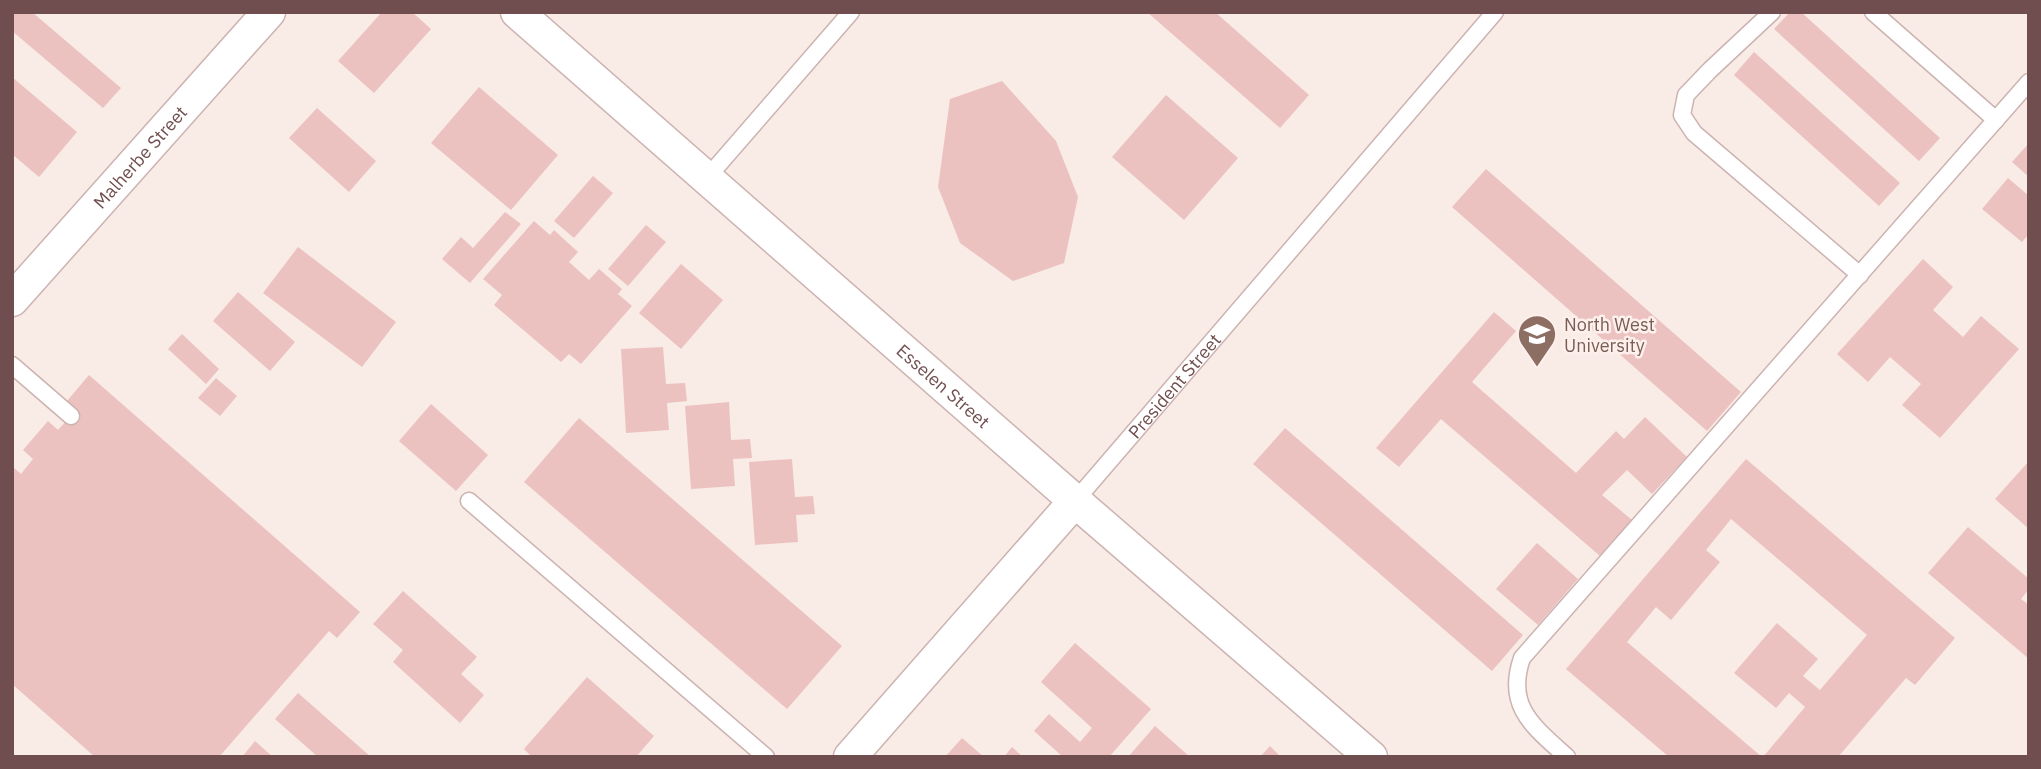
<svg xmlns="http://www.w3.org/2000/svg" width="2041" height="769" viewBox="0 0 2041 769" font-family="'IBM Plex Sans',sans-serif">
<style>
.building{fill:#ecc2c1}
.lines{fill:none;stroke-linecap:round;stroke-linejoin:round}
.lane-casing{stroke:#ccb3b1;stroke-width:19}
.street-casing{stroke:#ccb3b1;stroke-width:35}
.lane{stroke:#fff;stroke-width:16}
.street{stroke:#fff;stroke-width:32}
.labels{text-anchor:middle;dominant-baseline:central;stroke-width:5;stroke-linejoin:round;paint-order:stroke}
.street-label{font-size:18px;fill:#704e4f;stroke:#fdf0ec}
.education-label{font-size:18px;fill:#785e54;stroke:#fdf0ec;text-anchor:start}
</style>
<rect width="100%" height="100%" fill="#f9ebe6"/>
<g class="building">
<path d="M 12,12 L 32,12 L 121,88 L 103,108 L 12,31 Z"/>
<path d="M 382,12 L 412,12 L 431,29 L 374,93 L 338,61 Z"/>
<path d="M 1147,12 L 1215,12 L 1309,95 L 1280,128 Z"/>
<path d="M 1790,12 L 1801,12 L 1940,138 L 1919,161 L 1774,29 Z"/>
<path d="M 1754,52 L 1900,183 L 1879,206 L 1734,75 Z"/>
<path d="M 12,77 L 77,132 L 39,177 L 12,154 Z"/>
<path d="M 1002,81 L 1056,141 L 1078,197 L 1064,263 L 1013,281 L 960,243 L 938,187 L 950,99 Z"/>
<path d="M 479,87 L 558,155 L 511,210 L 431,143 Z"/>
<path d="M 1166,95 L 1238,158 L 1184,220 L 1112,157 Z"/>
<path d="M 317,108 L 376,161 L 349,192 L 289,138 Z"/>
<path d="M 2029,143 L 2029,177 L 2012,162 Z"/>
<path d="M 1486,169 L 1741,392 L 1707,431 L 1452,207 Z"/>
<path d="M 593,176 L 613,193 L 574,238 L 554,221 Z"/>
<path d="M 2008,178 L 2029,196 L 2029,234 L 2022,242 L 1982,209 Z"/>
<path d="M 505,212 L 521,224 L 470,283 L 442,259 L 461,237 L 473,248 Z"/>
<path d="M 534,221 L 550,235 L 554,230 L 578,252 L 569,262 L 589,280 L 599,269 L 622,289 L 618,294 L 632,306 L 581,364 L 569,354 L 561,362 L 494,305 L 502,295 L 483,279 Z"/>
<path d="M 646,225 L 666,242 L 628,286 L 608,269 Z"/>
<path d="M 298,247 L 396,322 L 362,367 L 263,293 Z"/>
<path d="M 1923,259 L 1953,287 L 1933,310 L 1963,337 L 1981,316 L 2019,349 L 1940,438 L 1902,405 L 1921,384 L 1890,357 L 1868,382 L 1837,354 Z"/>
<path d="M 681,264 L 723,300 L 681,349 L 639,313 Z"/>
<path d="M 238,292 L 295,342 L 270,371 L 213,321 Z"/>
<path d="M 1494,312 L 1516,331 L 1472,382 L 1576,473 L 1616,431 L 1624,439 L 1645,417 L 1687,457 L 1652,494 L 1627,470 L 1602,495 L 1632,520 L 1600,556 L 1441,419 L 1399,467 L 1376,448 Z"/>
<path d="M 182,334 L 219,369 L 206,384 L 168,349 Z"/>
<path d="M 663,347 L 666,384 L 685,383 L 687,401 L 667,403 L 669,430 L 626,433 L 621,349 Z"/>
<path d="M 89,375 L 360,612 L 337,638 L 329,631 L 219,757 L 95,757 L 12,684 L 12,470 L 14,468 L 21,474 L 33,459 L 23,450 L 48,421 L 58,430 L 77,409 L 67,401 Z"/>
<path d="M 216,378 L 237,396 L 220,416 L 198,398 Z"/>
<path d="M 729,402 L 731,440 L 750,439 L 752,458 L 733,459 L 735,486 L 691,489 L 685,406 Z"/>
<path d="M 431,404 L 488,455 L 456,491 L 399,441 Z"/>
<path d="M 579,418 L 842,646 L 787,709 L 524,482 Z"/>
<path d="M 1285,428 L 1523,635 L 1492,671 L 1253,464 Z"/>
<path d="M 792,459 L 795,497 L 813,496 L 815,514 L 796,515 L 798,542 L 755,545 L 749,462 Z"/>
<path d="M 1746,459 L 1955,638 L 1915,685 L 1906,678 L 1838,757 L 1763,757 L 1805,707 L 1789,693 L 1776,708 L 1734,673 L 1777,623 L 1818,659 L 1803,676 L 1820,690 L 1867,635 L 1731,519 L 1706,550 L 1720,562 L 1671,620 L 1656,607 L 1627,642 L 1762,757 L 1669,757 L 1566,669 Z"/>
<path d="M 2029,461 L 2029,529 L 1995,499 Z"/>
<path d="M 1968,527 L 2029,579 L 2029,589 L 2021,599 L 2029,605 L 2029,659 L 1928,573 Z"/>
<path d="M 1537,543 L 1578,579 L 1538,625 L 1496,589 Z"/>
<path d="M 403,591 L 477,657 L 461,674 L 484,695 L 460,723 L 393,662 L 403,650 L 373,624 Z"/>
<path d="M 1075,643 L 1151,709 L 1109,757 L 1063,757 L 1034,731 L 1049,714 L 1080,742 L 1092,728 L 1041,682 Z"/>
<path d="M 587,677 L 654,736 L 636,757 L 532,757 L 524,749 Z"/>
<path d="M 298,693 L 371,757 L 318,757 L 275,719 Z"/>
<path d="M 1155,726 L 1190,757 L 1128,757 Z"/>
<path d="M 962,738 L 984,757 L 945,757 Z"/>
<path d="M 255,741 L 273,757 L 242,757 Z"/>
<path d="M 1270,746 L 1281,757 L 1260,757 Z"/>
<path d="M 1012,747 L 1023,757 L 1004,757 Z"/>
</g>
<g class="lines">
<g class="lane-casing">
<g id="lane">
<path d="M 1772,12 L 1710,70 L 1686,95 L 1682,115 L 1694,133 L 1860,275"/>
<path d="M 1873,12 L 1996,120"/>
<path d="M 706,179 L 851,12"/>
<path d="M 12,365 L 71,416"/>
<path d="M 469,501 L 766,757"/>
<path id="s1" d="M 1075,501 L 1495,12"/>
<path d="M 1567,757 C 1534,727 1505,707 1522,658 L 2029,82"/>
</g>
</g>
<g class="street-casing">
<g id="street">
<path id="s2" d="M 517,12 L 1075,501 L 1371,757"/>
<path id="s3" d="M 12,300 L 269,12"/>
<path d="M 850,757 L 1075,501"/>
</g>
</g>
<use href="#lane" class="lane"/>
<use href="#street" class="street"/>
</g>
<defs>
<g id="university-pin" transform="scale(2.0125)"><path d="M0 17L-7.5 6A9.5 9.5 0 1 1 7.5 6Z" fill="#8d6e63" stroke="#fdf0ec"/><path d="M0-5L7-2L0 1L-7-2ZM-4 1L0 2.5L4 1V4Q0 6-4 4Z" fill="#fff"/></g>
</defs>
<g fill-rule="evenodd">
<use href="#university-pin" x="1537" y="334"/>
</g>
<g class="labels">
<g class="street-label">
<text stroke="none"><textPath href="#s3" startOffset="192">Malherbe Street</textPath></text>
<text stroke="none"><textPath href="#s2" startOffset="567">Esselen Street</textPath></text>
<text stroke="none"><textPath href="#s1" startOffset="152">President Street</textPath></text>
</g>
<g class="education-label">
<text x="1564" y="324">North West<tspan x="1564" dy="21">University</tspan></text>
</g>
</g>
<rect width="2041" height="769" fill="none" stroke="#704e4f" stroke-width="28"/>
</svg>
